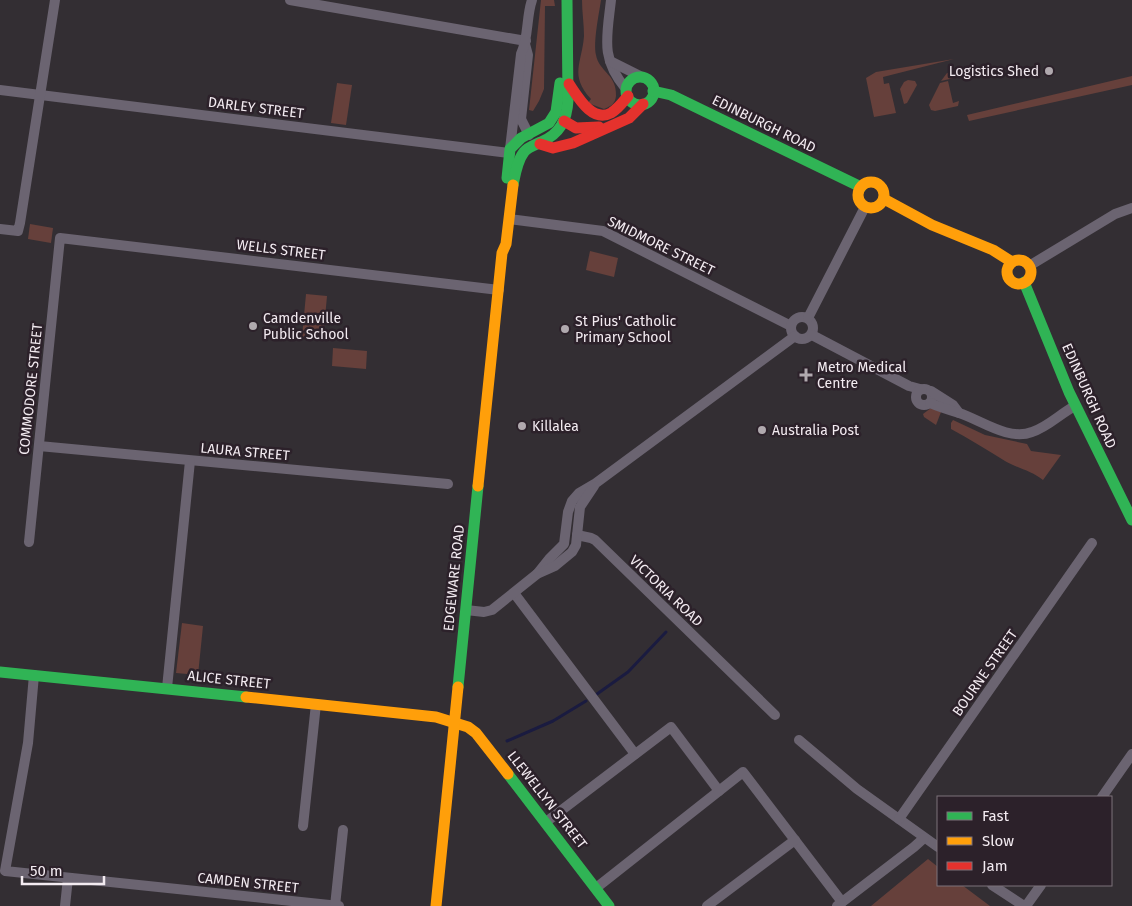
<svg xmlns="http://www.w3.org/2000/svg" width="1132" height="906" viewBox="0 0 1132 906" font-family="'Fira Sans',sans-serif">
<style>
.green{fill:#66403b}
.lines{fill:none;stroke-linecap:round;stroke-linejoin:round}
.stream{stroke:#1a1b40;stroke-width:3}
.street{stroke:#6b6471;stroke-width:10}
.fast{stroke:#30b455;stroke-width:11}
.slow{stroke:#ff9f0a;stroke-width:11}
.jam{stroke:#e5322d;stroke-width:11}
.poi-dot{fill:#b0a9ae;stroke:#2c212a;stroke-width:2}
.labels{text-anchor:middle;dominant-baseline:central;stroke-width:5;stroke-linejoin:round;paint-order:stroke}
.poi-label{font-size:14px;fill:#f3ebf1;stroke:#2c212a;text-anchor:start}
.street-label{font-size:14px;fill:#f3ebf1;stroke:#2c212a}
</style>
<rect width="100%" height="100%" fill="#332e33"/>
<g class="green">
<path d="M 541,0 L 554,0 L 555,6 L 545,6 L 544,89 L 539,101 L 533,111 L 529,110 Z"/>
<path d="M 582,0 L 601,0 C 599,14 593,42 596,55 C 599,72 617,74 616,96 C 615,104 611,106 604,109 L 588,103 L 591,99 C 569,75 582,63 584,36 C 584,24 582,12 582,0 Z"/>
<path d="M 954,59 L 883,77 L 884,84 L 889,83 L 896,113 L 874,117 L 866,78 L 876,72 Z"/>
<path d="M 964,69 L 966,70 L 967,75 L 941,81 L 947,73 Z"/>
<path d="M 1132,76 L 1132,85 L 969,121 L 967,115 Z"/>
<path d="M 908,80 L 915,81 L 917,85 L 907,103 L 904,104 L 900,89 L 904,82 Z"/>
<path d="M 948,81 L 953,103 L 959,101 L 958,106 L 935,111 L 931,110 L 929,105 L 940,83 Z"/>
<path d="M 337,83 L 352,85 L 346,125 L 331,123 Z"/>
<path d="M 30,224 L 53,228 L 51,243 L 28,239 Z"/>
<path d="M 590,251 L 618,258 L 614,277 L 586,270 Z"/>
<path d="M 306,294 L 327,296 L 323,339 L 302,337 Z"/>
<path d="M 333,348 L 367,351 L 366,369 L 332,366 Z"/>
<path d="M 931,408 L 941,412 L 936,425 L 924,417 L 923,414 Z"/>
<path d="M 953,420 L 985,435 L 1027,444 L 1031,451 L 1061,455 L 1043,480 C 1032,471 1017,468 1005,461 C 987,450 970,439 951,429 L 951,423 Z"/>
<path d="M 182,623 L 203,626 L 198,675 L 176,673 Z"/>
<path d="M 928,859 L 938,867 L 938,885 L 962,885 L 990,906 L 871,906 Z"/>
</g>
<g class="lines">
<g class="stream">
<path d="M 597,694 L 628,672 L 666,632"/>
<path d="M 507,741 L 553,721 L 586,701"/>
</g>
<g class="street">
<path d="M 290,0 L 526,41"/>
<path d="M 611,0 C 607,37 600,58 626,89"/>
<path d="M 525,44 L 528,55 L 521,119 L 529,135"/>
<path d="M 610,61 L 642,77"/>
<path d="M 0,90 L 509,153"/>
<path d="M 510,149 L 521,54 C 529,37 526,17 532,0"/>
<path d="M 509,219 L 603,231 L 791,326"/>
<path d="M 0,229 L 18,231 L 20,223 L 55,0"/>
<path d="M 1029,266 L 1115,214 L 1132,208"/>
<circle cx="802" cy="328" r="11"/>
<path d="M 808,318 L 865,207"/>
<path d="M 812,335 L 909,386 L 920,389"/>
<circle cx="924" cy="397" r="8"/>
<path d="M 931,391 L 953,405 L 959,413"/>
<path d="M 930,403 C 939,407 949,410 959,413 C 981,420 1008,441 1032,432 C 1048,427 1061,413 1075,406"/>
<path d="M 39,446 L 448,484"/>
<path d="M 577,535 L 591,538 L 595,540 L 775,715"/>
<path d="M 29,542 L 60,238 L 499,290"/>
<path d="M 537,574 L 549,559 L 564,544 L 568,512 L 572,501 L 579,493 L 596,483 L 795,336"/>
<path d="M 514,593 L 635,754"/>
<path d="M 466,610 L 484,612 L 492,610 L 537,574 L 555,566 L 572,552 L 576,545 L 580,507 L 594,486"/>
<path d="M 34,675 L 28,743 L 5,871 L 339,906"/>
<path d="M 167,688 L 190,461"/>
<path d="M 799,740 L 857,789 L 938,847"/>
<path d="M 1102,797 L 1132,754"/>
<path d="M 899,819 L 1092,543"/>
<path d="M 546,822 L 671,727 L 719,791"/>
<path d="M 303,826 L 316,704"/>
<path d="M 992,885 L 1024,906"/>
<path d="M 596,888 L 743,772 L 842,902"/>
<path d="M 65,906 L 68,878"/>
<path d="M 335,906 L 343,830"/>
<path d="M 707,906 L 795,840"/>
<path d="M 837,906 L 914,847 L 924,838"/>
<path d="M 1026,906 L 1041,885"/>
</g>
<g class="fast">
<circle cx="640" cy="91" r="14"/>
<path d="M 653,91 L 671,95 L 861,187"/>
<path d="M 507,178 L 510,149 L 521,138 L 549,123 L 556,112 L 560,83"/>
<path d="M 513,185 C 515,175 517,161 524,152 C 528,147 535,145 541,142 C 560,134 567,120 568,100 L 567,0"/>
<path d="M 1024,282 L 1069,392 L 1132,520"/>
<path d="M 0,672 L 246,697"/>
<path d="M 458,687 L 478,486"/>
<path d="M 508,774 L 609,906"/>
</g>
<g class="slow">
<circle cx="871" cy="195" r="13"/>
<path d="M 884,199 L 932,225 L 993,250 L 1012,262"/>
<circle cx="1019" cy="272" r="12"/>
<path d="M 478,486 L 502,253 L 506,244 L 513,185"/>
<path d="M 246,697 L 436,717 L 468,727 L 476,733 L 508,774"/>
<path d="M 436,906 L 458,687"/>
</g>
<g class="jam">
<path d="M 569,84 C 578,97 592,123 611,113 C 618,109 623,102 628,96"/>
<path d="M 564,121 L 576,128 L 599,127"/>
<path d="M 540,144 L 553,148 L 573,143 L 629,118 L 643,104"/>
</g>
</g>
<g class="poi-dot">
<circle cx="1049" cy="71" r="5"/>
<circle cx="253" cy="326" r="5"/>
<circle cx="565" cy="329" r="5"/>
<path d="M803.5 367.5h5v5h5v5h-5v5h-5v-5h-5v-5h5z"/>
<circle cx="522" cy="426" r="5"/>
<circle cx="762" cy="430" r="5"/>
</g>
<g class="labels">
<g class="poi-label">
<text x="1039" y="71" text-anchor="end">Logistics Shed</text>
<text x="263" y="318">Camdenville<tspan x="263" dy="16">Public School</tspan></text>
<text x="575" y="321">St Pius' Catholic<tspan x="575" dy="16">Primary School</tspan></text>
<text x="817" y="367">Metro Medical<tspan x="817" dy="16">Centre</tspan></text>
<text x="532" y="426">Killalea</text>
<text x="772" y="430">Australia Post</text>
</g>
<g class="street-label">
<text transform="translate(256 108) rotate(7)">DARLEY STREET</text>
<text transform="translate(764 124) rotate(26)">EDINBURGH ROAD</text>
<text transform="translate(661 246) rotate(26)">SMIDMORE STREET</text>
<text transform="translate(281 250) rotate(7)">WELLS STREET</text>
<text transform="translate(31 389) rotate(-84)">COMMODORE STREET</text>
<text transform="translate(1089 396) rotate(66)">EDINBURGH ROAD</text>
<text transform="translate(245 452) rotate(5)">LAURA STREET</text>
<text transform="translate(454 578) rotate(-84)">EDGEWARE ROAD</text>
<text transform="translate(666 591) rotate(44)">VICTORIA ROAD</text>
<text transform="translate(985 673) rotate(-55)">BOURNE STREET</text>
<text transform="translate(229 680) rotate(6)">ALICE STREET</text>
<text transform="translate(547 800) rotate(52)">LLEWELLYN STREET</text>
<text transform="translate(248 883) rotate(6)">CAMDEN STREET</text>
</g>
</g>
<rect x="937" y="796" width="175" height="90" fill="#2c212a" stroke="#7c727a"/>
<rect x="947" y="812" width="25" height="8" fill="#30b455" stroke="#7c727a"/>
<text x="982" y="821" font-size="15" fill="#f3ebf1">Fast</text>
<rect x="947" y="837" width="25" height="8" fill="#ff9f0a" stroke="#7c727a"/>
<text x="982" y="846" font-size="15" fill="#f3ebf1">Slow</text>
<rect x="947" y="862" width="25" height="8" fill="#e5322d" stroke="#7c727a"/>
<text x="982" y="871" font-size="15" fill="#f3ebf1">Jam</text>
<path d="M22 876v8h82v-8" fill="none" stroke="#f3ebf1" stroke-width="2.5"/>
<text x="30" y="876" font-size="15" fill="#f3ebf1" stroke="#2c212a" stroke-width="4" paint-order="stroke">50 m</text>
</svg>
